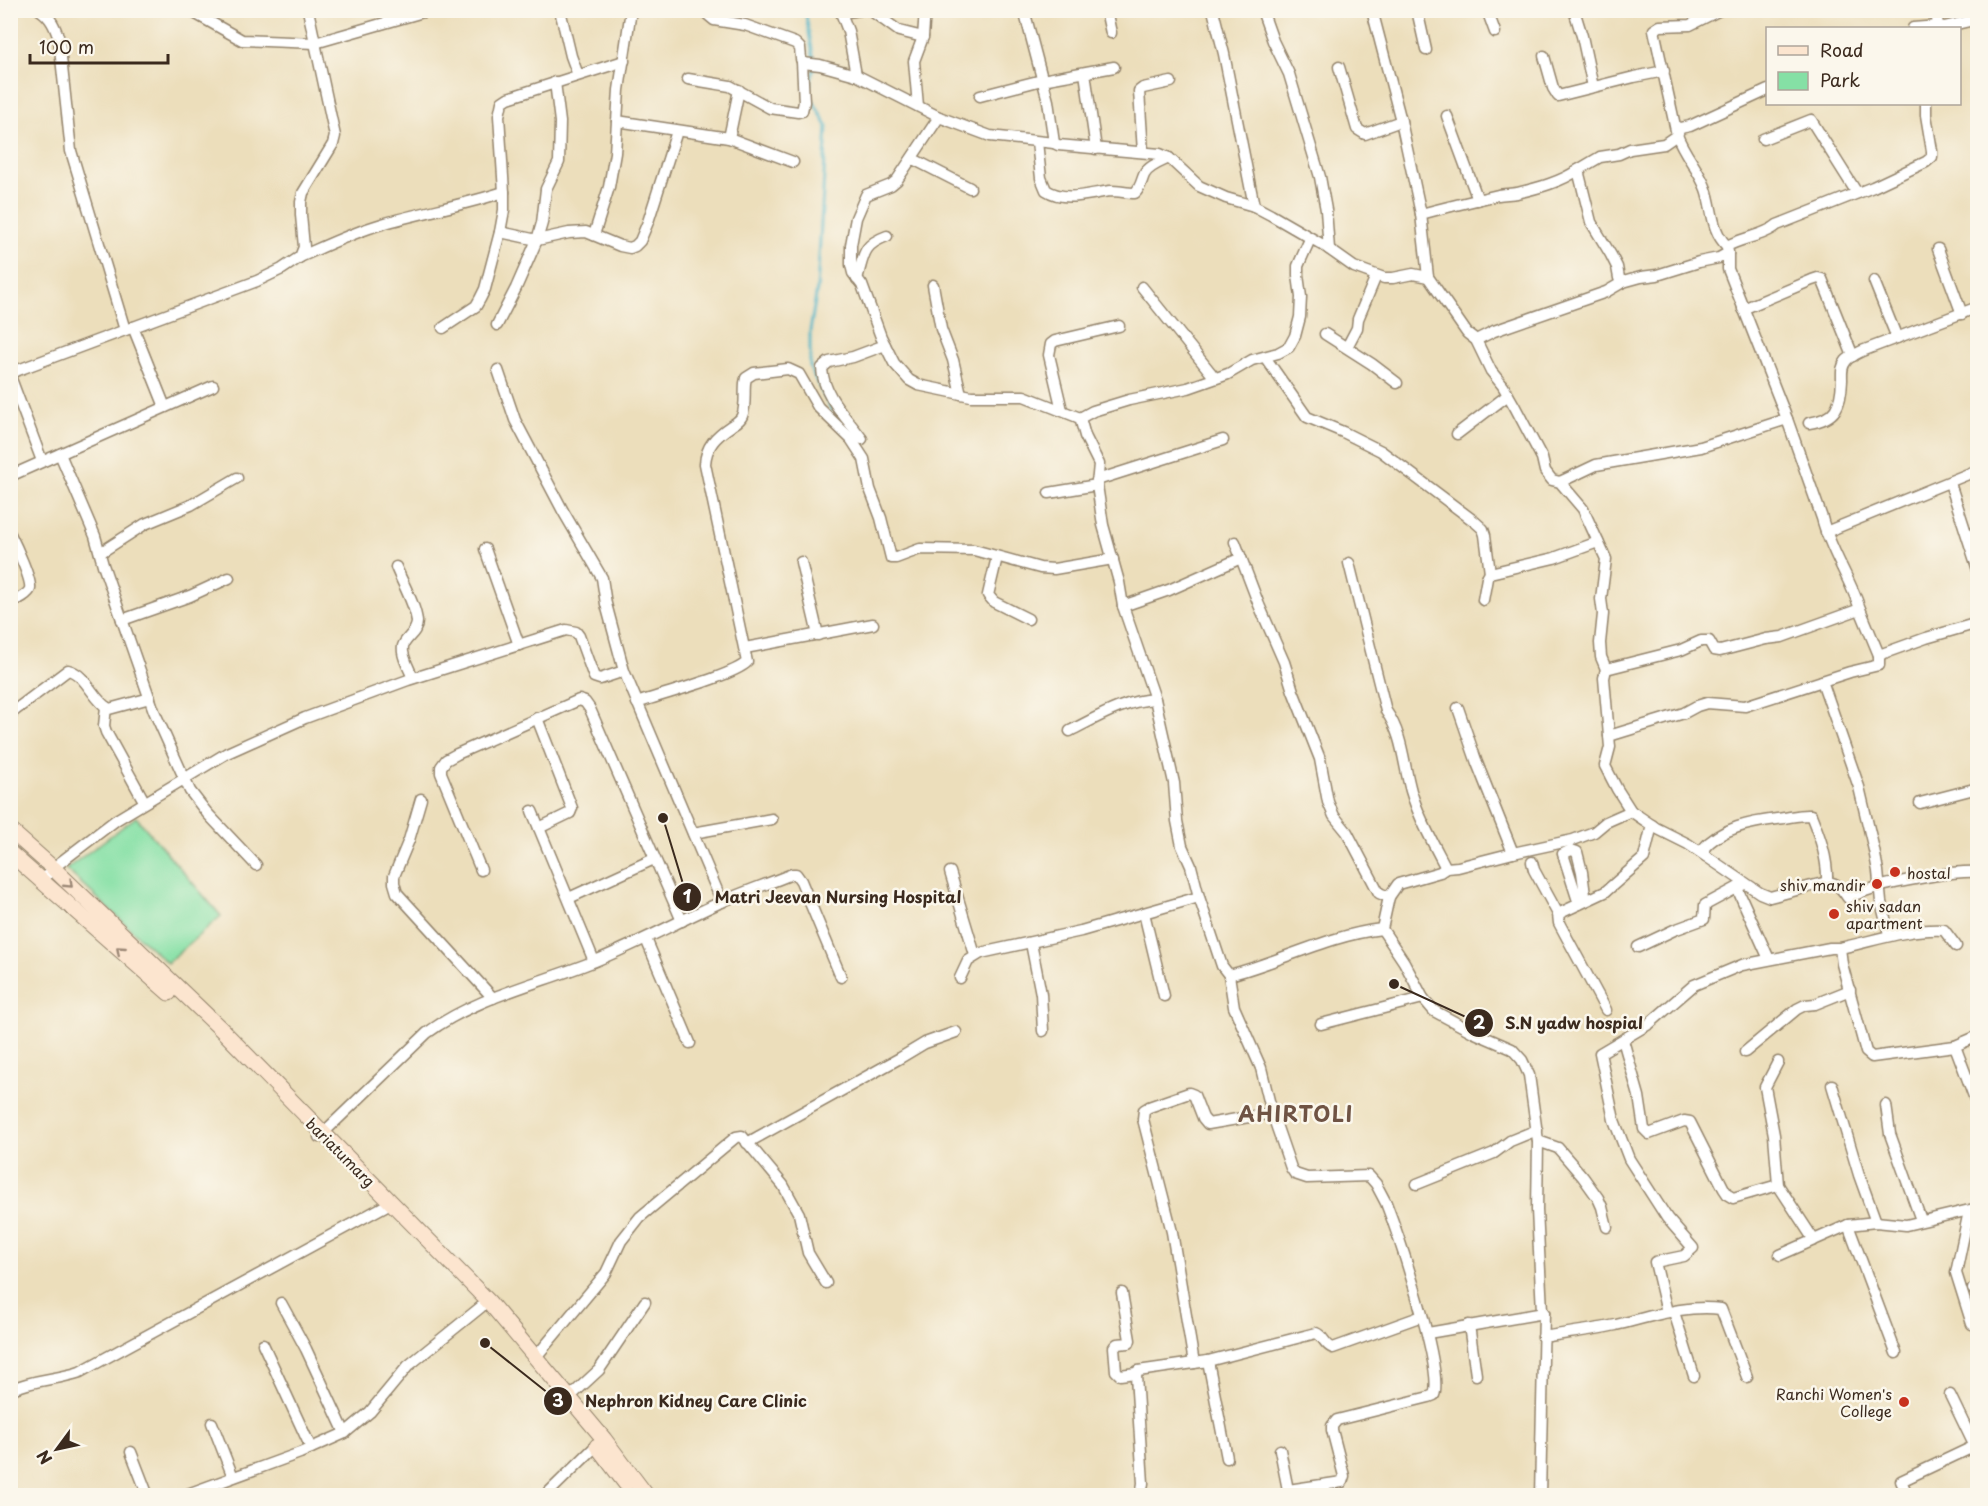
<svg xmlns="http://www.w3.org/2000/svg" width="1988" height="1506" viewBox="0 0 1988 1506" font-family="'Playpen Sans',sans-serif">
<style>
.green{fill:#85e0a5;stroke:#608562;stroke-width:1.5}
.lines{fill:none;stroke-linecap:round;stroke-linejoin:round}
.stream{stroke:#46b1c4;stroke-width:3}
.street-casing{stroke:#94846c;stroke-width:13}
.secondary-casing{stroke:#94846c;stroke-width:17}
.street{stroke:#fff;stroke-width:10}
.secondary{stroke:#fce5cf;stroke-width:15}
.oneway{stroke:#9c8876}
.poi-dot{fill:#c8321e;stroke:#fbf7ec;stroke-width:2}
.labels{text-anchor:middle;dominant-baseline:central;stroke-width:5;stroke-linejoin:round;paint-order:stroke}
.poi-label{font-size:15px;fill:#3b2a1e;stroke:#fbf7ec;text-anchor:start}
.street-label{font-size:15px;fill:#3b2a1e;stroke:#fbf7ec}
.district-label{font-size:21px;font-weight:bold;letter-spacing:1.5px;fill:#6f5344;stroke:#fbf7ec}
.leader{fill:none;stroke:#3b2a1e;stroke-width:2}
.callout-dot{fill:#3b2a1e;stroke:#fbf7ec;stroke-width:2}
.mark-label{font-size:18px;text-anchor:middle;font-weight:bold;fill:#fff}
.callout-label{font-size:16px;text-anchor:middle;font-weight:bold;fill:#3b2a1e;stroke:#fbf7ec;stroke-width:5;stroke-linejoin:round;paint-order:stroke}
</style>
<rect width="100%" height="100%" fill="#fbf7ec"/>
<filter id="ink" filterUnits="userSpaceOnUse"><feTurbulence type="fractalNoise" baseFrequency=".0167" numOctaves="2"/><feDisplacementMap in="SourceGraphic" scale="12" xChannelSelector="R" yChannelSelector="G"/><feConvolveMatrix kernelMatrix="1 2 1 2 8 2 1 2 1" color-interpolation-filters="sRGB"/></filter>
<filter id="wash" filterUnits="userSpaceOnUse"><feTurbulence type="fractalNoise" baseFrequency=".008" numOctaves="4" result="noise"/><feDisplacementMap in="SourceGraphic" scale="24" xChannelSelector="R" yChannelSelector="G"/><feGaussianBlur stdDeviation="1.35" result="paint"/><feColorMatrix in="noise" values="0 0 0 0 0 0 0 0 0 0 0 0 0 0 0 0 0 1.4 0 .05"/><feComposite in="paint" operator="in"/></filter>
<g filter="url(#wash)">
<rect width="100%" height="100%" fill="#ecdebb"/>
<path class="green" d="M 136,817 L 221,916 L 167,963 L 66,869 Z"/>
<g class="lines">
<g class="stream">
<path d="M 805,10 L 814,61"/>
<path d="M 814,68 L 808,92 L 827,126 L 817,289 L 810,331 L 810,368 L 832,411"/>
</g>
</g>
</g>
<g filter="url(#ink)">
<g class="lines">
<g class="street-casing">
<g id="street">
<path d="M 40,10 C 51,17 55,27 59,39 L 71,151 L 125,330"/>
<path d="M 189,10 L 242,40 L 315,43 L 430,10"/>
<path d="M 560,10 L 571,56 L 578,75"/>
<path d="M 708,10 L 708,15 L 714,20 L 745,25 L 795,43 L 800,48 L 801,59 L 803,63 L 820,65 L 856,75 L 939,117 L 990,136 L 1054,143"/>
<path d="M 840,10 L 848,31 L 856,75"/>
<path d="M 870,10 L 899,31 L 923,37"/>
<path d="M 1024,10 L 1048,101 L 1054,143 L 1058,145 L 1160,154 L 1169,158 L 1199,186 L 1226,198 L 1254,206 L 1271,215 L 1323,245 L 1354,267 L 1384,278 L 1393,278 L 1413,274 L 1428,277"/>
<path d="M 1106,10 L 1111,33"/>
<path d="M 1213,10 L 1224,54 L 1254,206"/>
<path d="M 1262,10 L 1273,41 L 1289,74 L 1320,177 L 1326,210 L 1329,249"/>
<path d="M 1372,10 L 1401,121 L 1421,214 L 1428,277 L 1467,333 L 1476,340 L 1491,371 L 1503,386 L 1515,407 L 1542,458 L 1545,471 L 1552,480 L 1560,482 L 1596,465 L 1701,447 L 1787,419 L 1822,518 C 1830,550 1850,578 1860,609 L 1782,637 L 1766,639 L 1720,651 L 1714,650 L 1709,641 L 1701,641 L 1681,650 L 1606,669 L 1601,657 L 1600,643 L 1603,614 L 1601,599 L 1606,559 L 1583,509 L 1560,482"/>
<path d="M 1417,10 L 1426,50"/>
<path d="M 1487,10 L 1495,32"/>
<path d="M 1574,10 L 1582,36 L 1593,87"/>
<path d="M 1720,10 L 1690,25 L 1660,26 L 1654,30 L 1677,135 C 1684,154 1699,170 1706,189 C 1713,209 1711,231 1727,246"/>
<path d="M 1936,10 L 1938,26 L 1944,27 L 1978,19"/>
<path d="M 841,13 L 860,10"/>
<path d="M 1913,28 L 1938,26 L 1939,28"/>
<path d="M 1544,56 L 1553,88 L 1558,96 L 1634,77 L 1664,71"/>
<path d="M 1339,67 L 1357,129 L 1365,134 L 1401,121"/>
<path d="M 1085,73 L 1096,149"/>
<path d="M 688,79 L 730,86 L 770,108 L 798,112 L 802,111 L 804,102 L 802,62"/>
<path d="M 1768,90 L 1690,126 L 1680,128 L 1677,135 L 1664,144 L 1630,149 L 1619,154 L 1600,157 L 1578,170 L 1591,222 L 1611,255 L 1617,267 L 1619,278 L 1623,282 L 1641,277 L 1657,275 L 1699,262 L 1719,258 L 1728,253 L 1727,246 C 1742,238 1766,235 1777,225 L 1873,187 L 1926,162 L 1932,157 L 1932,151 L 1926,115 L 1926,104"/>
<path d="M 980,96 L 1042,80 L 1114,67"/>
<path d="M 918,106 L 914,61 L 923,37 L 925,10"/>
<path d="M 1447,116 L 1478,200"/>
<path d="M 939,117 L 897,180 L 891,185 L 866,195 L 856,218 L 851,245 L 851,265 L 853,273 L 862,285 L 881,337 L 894,363 L 909,380 L 918,385 L 971,396 L 1024,396 L 1080,418"/>
<path d="M 617,121 L 729,138 L 793,162"/>
<path d="M 729,138 L 739,90"/>
<path d="M 1763,139 L 1811,120 L 1857,193"/>
<path d="M 1037,142 L 1041,178 L 1046,190 C 1066,203 1090,193 1111,191 C 1119,191 1127,193 1135,193 C 1141,187 1141,182 1144,175 C 1148,166 1161,162 1169,158"/>
<path d="M 1143,152 L 1139,91 L 1143,88 L 1171,82"/>
<path d="M 913,159 L 970,188"/>
<path d="M 1421,214 C 1447,207 1472,201 1498,195 C 1504,194 1511,194 1517,193 C 1538,188 1561,182 1578,170"/>
<path d="M 500,232 L 537,240 L 569,233 L 586,232 L 620,246 L 630,248 L 635,246 L 640,241 L 648,222 L 677,131"/>
<path d="M 594,235 L 609,187 L 615,153 L 619,90 L 631,10"/>
<path d="M 1310,239 L 1298,266 L 1298,275 L 1301,297 L 1300,317 L 1295,336 L 1289,347 L 1278,353 L 1252,360 L 1228,374 L 1188,388 L 1129,400 L 1093,411 L 1080,418 L 1085,436 L 1099,464 L 1097,485 L 1103,525 L 1119,582 L 1123,606 L 1155,699 L 1174,783 L 1177,821 L 1182,846 L 1191,866 L 1199,897 L 1222,966 L 1229,975 C 1280,962 1329,935 1382,929"/>
<path d="M 1938,249 L 1962,314"/>
<path d="M 1728,253 L 1728,269 L 1787,419"/>
<path d="M 300,257 C 327,245 354,232 382,224 C 423,212 464,205 504,192"/>
<path d="M 857,279 C 864,255 862,245 887,236"/>
<path d="M 1874,281 L 1897,338"/>
<path d="M 933,285 L 941,329 L 953,360 L 961,394"/>
<path d="M 1142,287 L 1215,378"/>
<path d="M 1743,309 L 1812,280 L 1818,278 L 1822,279 L 1853,356"/>
<path d="M 497,325 L 516,288 L 537,240 L 542,223 L 546,189 L 559,162 L 560,122 L 555,82"/>
<path d="M 133,327 L 165,407"/>
<path d="M 443,328 L 476,306 L 480,299 L 485,289 L 500,232 L 504,210 L 504,192 L 499,116 L 502,102 L 508,98 L 624,61"/>
<path d="M 1325,334 L 1372,364 L 1397,383"/>
<path d="M 1476,340 L 1494,331 L 1606,292 L 1623,282"/>
<path d="M 1347,347 L 1357,328 L 1358,319 L 1376,276"/>
<path d="M 1265,357 L 1307,417 L 1343,432 L 1381,451 L 1474,521 L 1483,529 L 1485,535 L 1490,573"/>
<path d="M 498,370 L 515,420 L 563,511 L 602,578 L 606,604 L 624,671 L 722,902"/>
<path d="M 10,373 L 257,281 L 282,269 L 300,257 L 304,247 L 301,215 L 301,202 L 303,193 L 333,144 L 335,136 L 308,10"/>
<path d="M 10,376 L 42,461"/>
<path d="M 1062,410 L 1049,355 L 1051,344 L 1055,341 L 1119,326"/>
<path d="M 1809,423 C 1836,419 1841,406 1842,380 C 1842,373 1841,367 1846,361 C 1849,357 1856,354 1862,351 L 1978,307"/>
<path d="M 1457,434 L 1508,395"/>
<path d="M 862,439 C 847,418 823,396 822,368 L 829,362 L 853,357 L 885,345"/>
<path d="M 60,454 L 95,536 L 103,565 L 154,711 L 190,791 L 207,813 L 256,865"/>
<path d="M 10,476 L 213,386"/>
<path d="M 1097,480 L 1223,440"/>
<path d="M 1950,483 L 1978,570"/>
<path d="M 1049,493 L 1097,485"/>
<path d="M 1826,532 L 1978,470"/>
<path d="M 10,534 C 15,544 32,580 30,589 C 28,595 16,600 10,603"/>
<path d="M 1235,542 L 1259,605 L 1284,662 L 1293,691 L 1320,759 L 1328,802 L 1334,816 L 1347,832 L 1379,893 L 1389,897 L 1398,884 L 1440,872 L 1446,868"/>
<path d="M 485,549 L 519,645"/>
<path d="M 100,553 L 145,524 L 191,505 L 237,478"/>
<path d="M 997,557 L 988,595 L 994,602 L 1028,619"/>
<path d="M 801,562 L 818,635"/>
<path d="M 1349,563 L 1386,711 C 1403,735 1403,763 1411,791 C 1419,818 1433,843 1446,868 L 1458,867 L 1513,853 L 1573,840 L 1594,832 L 1606,822 L 1631,811"/>
<path d="M 396,567 C 402,582 416,606 417,622 C 417,633 406,637 403,646 C 401,656 410,670 413,678"/>
<path d="M 1483,600 L 1487,578 L 1490,573 L 1554,558 L 1598,542"/>
<path d="M 1123,606 L 1169,590 L 1241,558"/>
<path d="M 122,620 L 190,596 L 229,578"/>
<path d="M 745,648 L 873,624"/>
<path d="M 1879,655 L 1926,638 L 1978,623"/>
<path d="M 1606,669 L 1604,678 L 1609,736 L 1684,713 L 1697,706 L 1707,703 L 1745,706 L 1850,672 L 1879,665 L 1879,655 L 1860,609"/>
<path d="M 1822,681 L 1859,787 L 1874,850 L 1878,871 L 1881,902 L 1889,934"/>
<path d="M 637,703 C 659,695 733,676 747,662 L 705,464 C 706,446 716,436 731,426 C 735,423 740,421 742,416 C 746,407 744,393 745,383 L 746,378 L 754,373 L 788,369 L 799,374 L 818,407 L 851,439 L 864,459 L 870,489 L 881,518 L 891,558 L 896,558 L 920,549 L 974,550 L 1040,568 L 1054,569 L 1113,559"/>
<path d="M 106,707 L 104,726 L 106,732 L 144,801"/>
<path d="M 1458,708 L 1477,763 L 1513,853"/>
<path d="M 10,714 L 68,670 C 86,674 93,700 109,709 L 150,698"/>
<path d="M 537,718 L 572,808 L 570,813 L 539,828"/>
<path d="M 1070,731 C 1098,717 1123,701 1155,699"/>
<path d="M 1609,736 L 1610,747 L 1605,766 L 1617,789 L 1631,811 L 1656,828 L 1688,844 L 1760,893 L 1770,897 L 1827,882 C 1838,883 1842,889 1848,898 C 1873,886 1899,882 1926,877 C 1944,874 1959,871 1978,872"/>
<path d="M 421,799 L 409,840 L 394,876 L 394,883 L 397,893 L 493,998"/>
<path d="M 1920,803 L 1978,788"/>
<path d="M 532,811 L 594,961"/>
<path d="M 693,833 L 772,819"/>
<path d="M 1571,850 L 1577,852 L 1582,872 L 1585,895 L 1579,904 L 1563,854 Z"/>
<path d="M 1706,856 L 1703,849 C 1720,828 1752,822 1777,819 C 1789,818 1799,814 1811,815 C 1820,837 1828,859 1827,882"/>
<path d="M 1532,862 L 1534,870 L 1558,914 L 1605,892 L 1644,858 L 1652,825"/>
<path d="M 481,870 L 441,773 L 441,767 L 446,760 L 457,754 L 579,700 L 585,702 L 590,709 L 682,921"/>
<path d="M 950,872 L 975,955"/>
<path d="M 42,881 L 53,868 L 116,820 L 227,753 L 305,718 L 408,680 L 566,630 L 576,632 L 579,636 L 594,677 L 600,679 L 624,671"/>
<path d="M 1737,888 L 1769,959"/>
<path d="M 1389,897 L 1382,929 L 1404,962 L 1423,998 L 1434,1011 L 1475,1033 L 1512,1049 L 1522,1060 L 1529,1075 L 1538,1141 L 1537,1210 L 1542,1311 L 1544,1313 L 1540,1496"/>
<path d="M 569,898 L 654,859"/>
<path d="M 1144,913 L 1164,996"/>
<path d="M 1558,914 L 1559,923 L 1606,1010"/>
<path d="M 646,939 L 690,1043"/>
<path d="M 1031,943 L 1041,994 L 1043,1031"/>
<path d="M 1638,947 L 1674,930 L 1704,919 L 1705,905 L 1744,884"/>
<path d="M 1229,975 L 1234,1007 L 1261,1068 L 1272,1113 L 1291,1168 L 1295,1174 L 1307,1178 L 1369,1176 L 1376,1184 L 1386,1203 C 1398,1234 1444,1370 1434,1395 L 1429,1397 L 1337,1420 L 1332,1426 L 1332,1430 L 1344,1476 L 1342,1482 L 1288,1490"/>
<path d="M 960,978 L 968,961 L 981,953 L 1081,931 L 1199,897"/>
<path d="M 1321,1024 L 1423,998"/>
<path d="M 1978,1036 L 1955,1046 L 1978,1107"/>
<path d="M 1623,1040 L 1639,1096 L 1644,1129 L 1649,1134 L 1684,1121 L 1690,1122 L 1724,1189 L 1728,1195 L 1733,1198 L 1778,1185"/>
<path d="M 1955,1046 L 1872,1057 L 1866,1052 L 1842,964 L 1840,948 C 1874,941 1908,928 1944,930 L 1956,946"/>
<path d="M 1745,1052 L 1797,1009 L 1805,1005 L 1815,1004 L 1850,990"/>
<path d="M 1778,1062 L 1765,1087 L 1774,1135 L 1778,1185 L 1814,1240"/>
<path d="M 1832,1085 L 1859,1175 L 1876,1222"/>
<path d="M 1886,1105 L 1890,1134 L 1921,1220"/>
<path d="M 319,1137 L 427,1033 C 476,997 538,984 595,961 C 637,944 677,922 719,903 C 743,892 768,884 792,874 L 796,874 L 801,881 L 841,977"/>
<path d="M 1538,1141 L 1558,1148 L 1583,1177 L 1598,1198 L 1602,1207 L 1607,1227"/>
<path d="M 747,1143 L 900,1058 L 925,1043 L 956,1032"/>
<path d="M 1417,1184 L 1494,1153 L 1510,1141 L 1537,1130"/>
<path d="M 1969,1211 L 1956,1273 L 1972,1324"/>
<path d="M 1848,1225 L 1896,1353"/>
<path d="M 1780,1255 L 1848,1225 L 1876,1222 L 1906,1225 L 1978,1208"/>
<path d="M 1973,1289 L 1978,1287"/>
<path d="M 1122,1293 L 1130,1340 L 1129,1343 L 1117,1344 L 1114,1347 L 1116,1371 L 1120,1375 L 1136,1373"/>
<path d="M 281,1303 L 306,1349 L 345,1433"/>
<path d="M 1667,1312 L 1655,1262 L 1684,1256 L 1693,1248 L 1667,1218 L 1629,1159 L 1614,1120 L 1600,1053 L 1649,1024 L 1694,985 L 1742,965 L 1830,948 L 1840,948"/>
<path d="M 1674,1312 L 1694,1376"/>
<path d="M 1469,1325 L 1476,1375"/>
<path d="M 1428,1333 L 1544,1313"/>
<path d="M 1543,1337 C 1567,1333 1592,1330 1616,1325 C 1650,1317 1686,1304 1721,1309 L 1747,1377"/>
<path d="M 263,1344 L 311,1448"/>
<path d="M 535,1358 L 606,1273 L 621,1241 L 640,1217 L 736,1137 L 742,1136 L 783,1185 L 799,1214 L 808,1253 L 826,1283"/>
<path d="M 1208,1361 L 1227,1458"/>
<path d="M 1194,1363 L 1172,1232 L 1143,1119 L 1144,1110 L 1149,1107 L 1189,1093 L 1194,1095 L 1203,1118 L 1208,1124 L 1272,1113"/>
<path d="M 10,1390 C 33,1379 57,1380 80,1372 L 385,1206"/>
<path d="M 1950,1395 L 1978,1453"/>
<path d="M 561,1405 L 599,1370 L 645,1302"/>
<path d="M 212,1423 L 233,1477"/>
<path d="M 1280,1450 L 1289,1495"/>
<path d="M 131,1452 L 148,1496"/>
<path d="M 182,1496 L 300,1453 L 345,1433 L 370,1412 L 408,1366 L 481,1307"/>
<path d="M 545,1496 L 596,1446"/>
<path d="M 1141,1496 L 1143,1483 L 1136,1376 L 1138,1371 L 1208,1361 L 1316,1333 C 1324,1336 1324,1345 1333,1348 L 1422,1316"/>
<path d="M 1908,1496 L 1901,1481 L 1975,1446"/>
</g>
</g>
<g class="secondary-casing">
<g id="secondary">
<path d="M 10,830 L 53,868 L 223,1031 L 489,1302 L 604,1439 L 647,1496"/>
<path d="M 10,853 L 169,993"/>
<path d="M 597,1446 L 626,1484"/>
</g>
</g>
<use href="#street" class="street"/>
<use href="#secondary" class="secondary"/>
</g>
<defs><path id="oneway-chevron" d="M-2-3.5L2.5 0L-2 3.5" fill="none" stroke-width="1.6" stroke-linecap="round" stroke-linejoin="round" transform="scale(1.5)"/></defs>
<g class="oneway">
<use href="#oneway-chevron" transform="translate(69 884) rotate(44)"/>
<use href="#oneway-chevron" transform="translate(120 950) rotate(-139)"/>
</g>
</g>
<g class="poi-dot">
<circle cx="1895" cy="872" r="6"/>
<circle cx="1877" cy="884" r="6"/>
<circle cx="1834" cy="914" r="6"/>
<circle cx="1904" cy="1402" r="6"/>
</g>
<g class="labels">
<g class="poi-label">
<text x="1907" y="872">hostal</text>
<text x="1865" y="884" text-anchor="end">shiv mandir</text>
<text x="1846" y="905">shiv sadan<tspan x="1846" dy="17">apartment</tspan></text>
<text x="1892" y="1393" text-anchor="end">Ranchi Women's<tspan x="1892" dy="17">College</tspan></text>
</g>
<g class="street-label">
<text transform="translate(341 1152) rotate(45)">bariatumarg</text>
</g>
<g class="district-label">
<text x="1296" y="1113">AHIRTOLI</text>
</g>
</g>
<path class="leader" d="M663 818L687 897M1394 984L1479 1023M485 1343L558 1401"/>
<g class="callout-dot">
<circle cx="663" cy="818" r="6"/>
<circle cx="1394" cy="984" r="6"/>
<circle cx="485" cy="1343" r="6"/>
<circle cx="687" cy="897" r="15"/>
<circle cx="1479" cy="1023" r="15"/>
<circle cx="558" cy="1401" r="15"/>
</g>
<g class="mark-label">
<text x="687" y="903">1</text>
<text x="1479" y="1029">2</text>
<text x="558" y="1407">3</text>
</g>
<g class="callout-label">
<text x="838" y="903">Matri Jeevan Nursing Hospital</text>
<text x="1574" y="1029">S.N yadw hospial</text>
<text x="696" y="1407">Nephron Kidney Care Clinic</text>
</g>
<rect width="1988" height="1506" fill="none" stroke="#fbf7ec" stroke-width="36"/>
<rect x="1766" y="27" width="195" height="78" fill="#fbf7ec" stroke="#aea59a" stroke-width="1.5"/>
<rect x="1778" y="46" width="30" height="9" fill="#fce5cf" stroke="#aea59a" stroke-width="1.5"/>
<text x="1820" y="57" font-size="18" fill="#3b2a1e">Road</text>
<rect x="1778" y="72" width="30" height="18" fill="#85e0a5" stroke="#aea59a" stroke-width="1.5"/>
<text x="1820" y="87" font-size="18" fill="#3b2a1e">Park</text>
<g transform="translate(57 1449) rotate(237)" stroke="#fbf7ec" stroke-width="4.5" paint-order="stroke">
<path d="M0-4.5L10 22L0 15L-10 22Z" fill="#3b2a1e"/>
<text y="-9" font-size="16" font-weight="bold" text-anchor="middle" fill="#3b2a1e">N</text>
</g>
<path d="M30 54v9h138v-9" fill="none" stroke="#3b2a1e" stroke-width="3"/>
<text x="39" y="54" font-size="18" fill="#3b2a1e" stroke="#fbf7ec" stroke-width="4.5" paint-order="stroke">100 m</text>
</svg>
